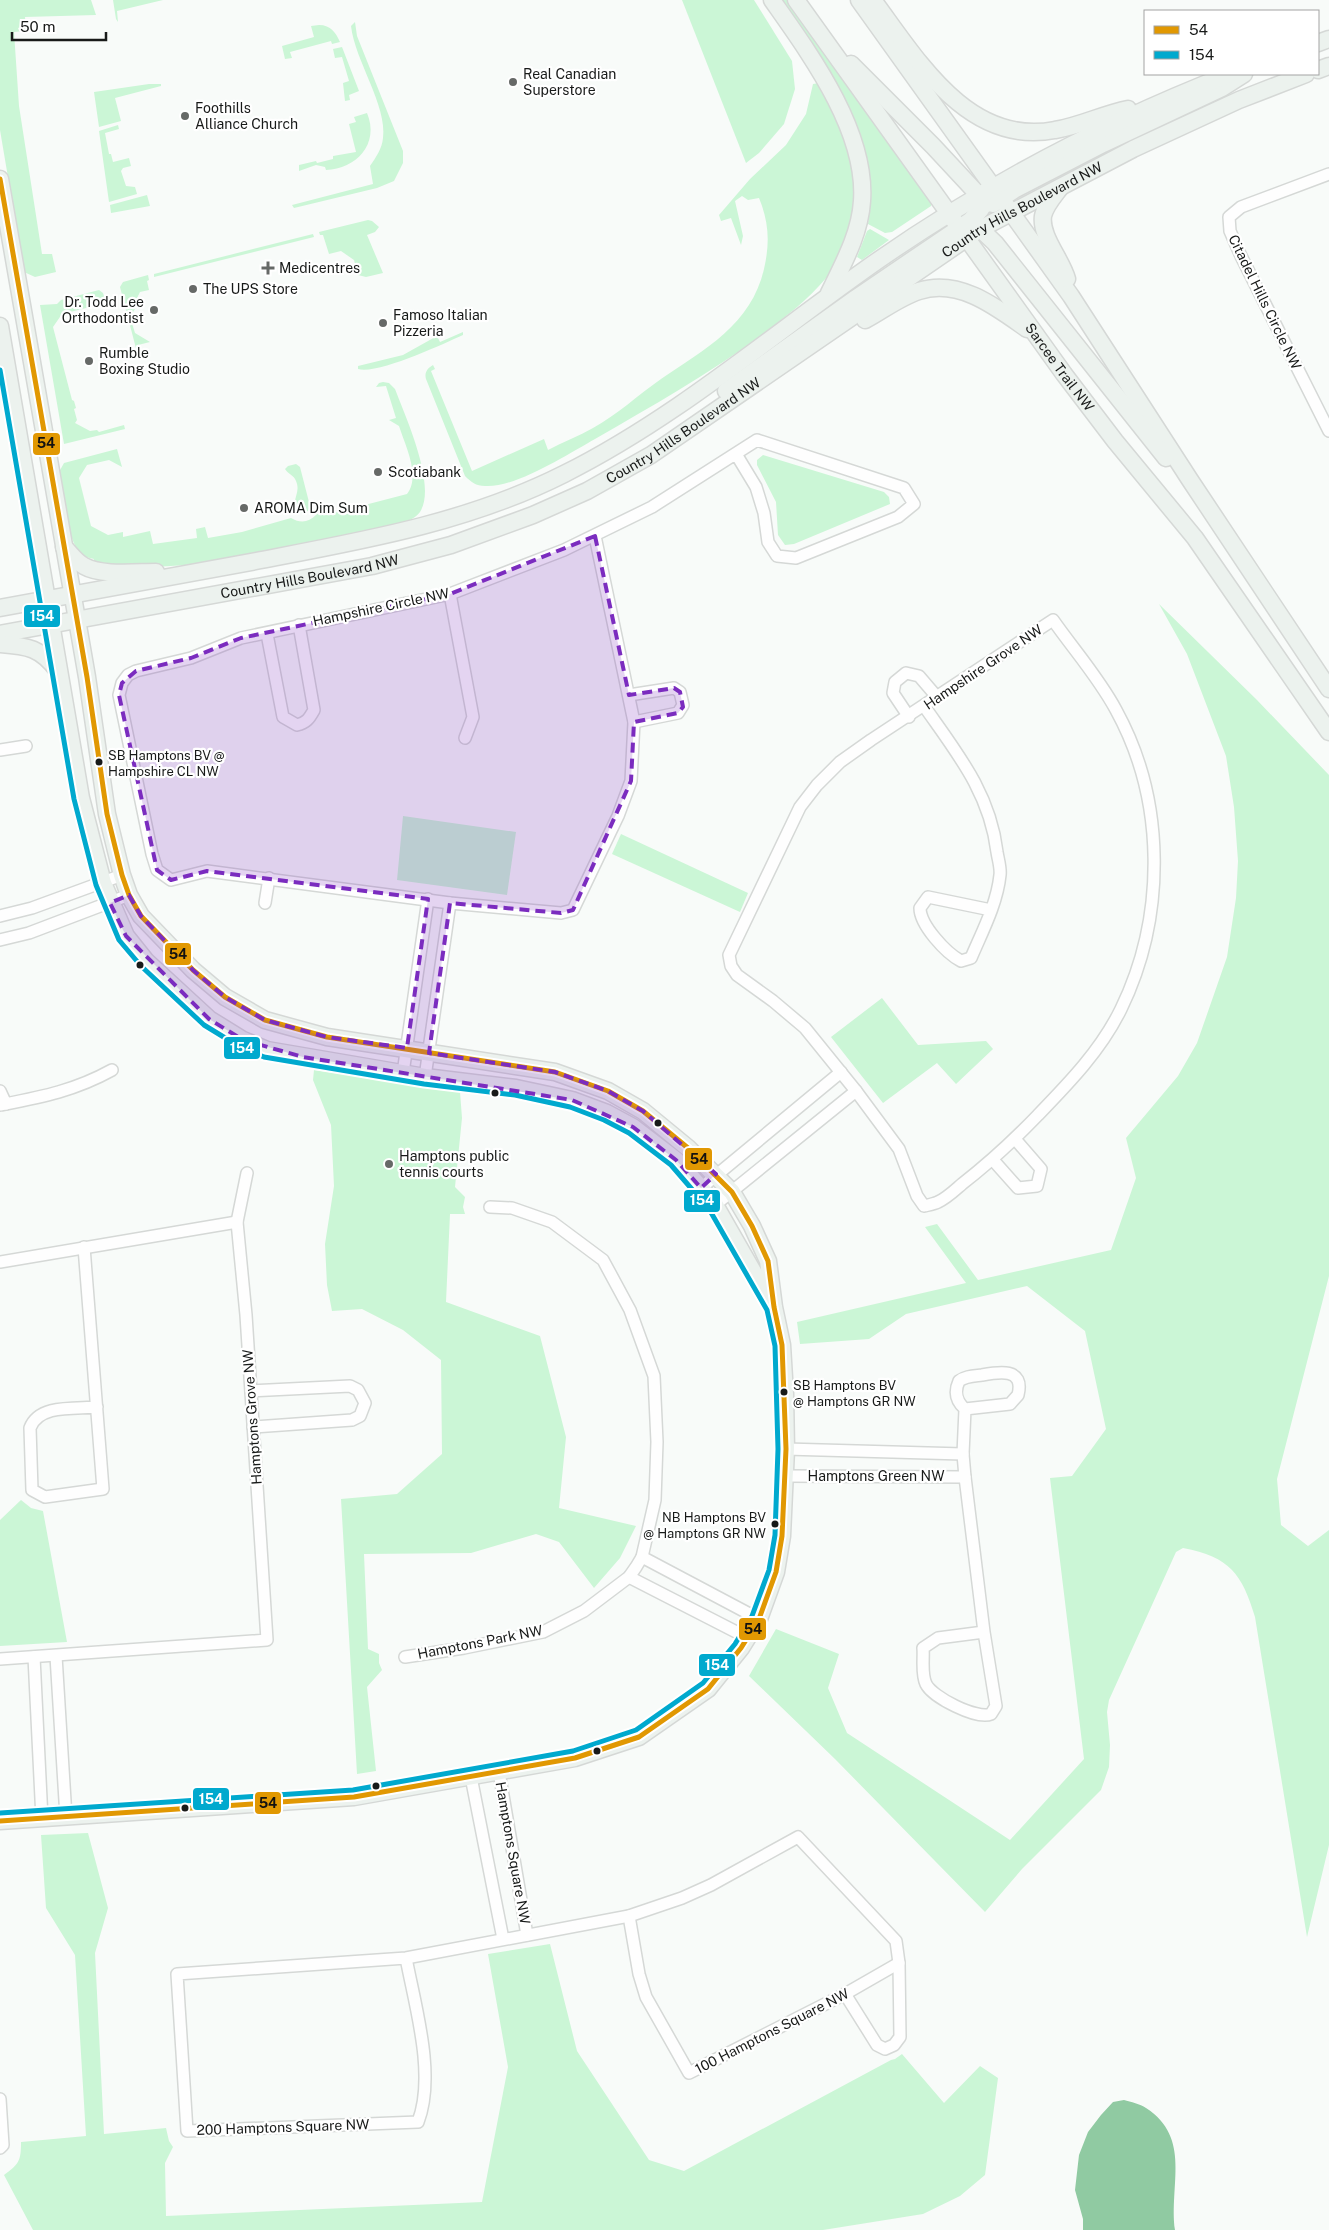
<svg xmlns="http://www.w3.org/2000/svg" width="1329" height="2230" viewBox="0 0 1329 2230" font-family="'Public Sans',sans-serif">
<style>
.green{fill:#cbf6d6}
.water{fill:#90caa2}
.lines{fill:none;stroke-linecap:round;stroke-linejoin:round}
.street-casing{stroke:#d5d8d6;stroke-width:14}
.secondary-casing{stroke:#d5d8d6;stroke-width:19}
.street{stroke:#fefefe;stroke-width:11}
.secondary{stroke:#ecf2ee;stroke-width:16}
.bus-1-casing{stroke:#fff;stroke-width:9}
.bus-2-casing{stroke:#fff;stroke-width:9}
.bus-1{stroke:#e19802;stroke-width:5}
.bus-2{stroke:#00a9ce;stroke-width:5}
.marked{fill:#7b2cbf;fill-opacity:0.2;stroke:#7b2cbf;stroke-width:4;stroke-dasharray:10 6;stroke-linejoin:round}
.poi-dot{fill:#666967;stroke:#fff;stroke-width:2}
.bus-dot{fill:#181a19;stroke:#fff;stroke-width:2}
.labels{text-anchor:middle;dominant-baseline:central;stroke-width:4.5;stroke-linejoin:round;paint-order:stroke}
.bus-label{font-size:13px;fill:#181a19;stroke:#fff;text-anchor:start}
.poi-label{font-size:14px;fill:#181a19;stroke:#fff;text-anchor:start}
.street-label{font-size:14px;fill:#181a19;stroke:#fff}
.line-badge{stroke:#fff;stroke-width:2}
.badge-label{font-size:14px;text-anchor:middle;font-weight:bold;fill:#fff}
.pale-badge-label{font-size:14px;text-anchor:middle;font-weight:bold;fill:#111}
</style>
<rect width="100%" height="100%" fill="#f8fbf9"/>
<g class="green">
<path d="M 0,0 L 91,0 L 96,15 L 25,17 L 26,31 L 14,32 L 19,106 L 42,254 L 52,254 L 56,272 L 35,277 L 24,272 L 0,130 Z"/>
<path d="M 113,0 L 163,0 L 117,11 L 118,22 L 116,19 Z"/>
<path d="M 682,0 L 754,0 L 792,61 L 795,89 L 784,124 L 759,153 L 746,163 Z"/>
<path d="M 777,0 L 787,0 L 932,201 L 931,206 L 892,232 L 885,233 L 868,224 C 882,135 824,70 777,0 Z"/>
<path d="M 355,22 L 357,36 L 403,151 L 403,163 L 394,181 L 377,188 L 294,208 L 292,205 L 373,184 L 370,166 C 376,157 382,149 383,138 C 387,105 355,61 351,26 Z"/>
<path d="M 319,25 C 331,25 336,33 340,42 L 332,44 L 331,41 L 290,52 L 292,58 L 285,59 L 282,46 L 314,37 L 311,26 Z"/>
<path d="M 342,47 L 359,91 L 349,95 L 350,100 L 345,101 L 343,83 L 349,81 L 342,57 L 335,58 L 333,49 Z"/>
<path d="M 819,83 C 836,117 853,150 856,189 C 858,219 846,254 827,277 C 808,300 785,317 762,335 C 709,374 652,406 595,439 C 568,454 516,488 485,486 C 476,486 471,482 465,476 L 426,379 C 424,372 428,368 433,365 L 435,369 L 431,371 L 472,471 L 544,439 L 548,450 C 563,442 579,436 593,428 C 617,415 638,395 661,379 C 705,349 751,325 764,269 C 770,243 769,222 759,198 L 748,200 L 742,196 L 735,201 L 743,236 L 741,245 L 731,218 L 721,221 L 719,215 L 750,179 L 786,145 L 806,114 L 813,84 Z"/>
<path d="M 149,84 L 161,84 L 161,86 L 115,98 L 121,121 L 99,127 L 94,92 Z"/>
<path d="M 367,113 C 380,144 356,169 326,170 L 325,167 L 316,165 L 299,171 L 299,165 L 316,161 L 317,163 L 333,159 L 333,156 L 356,152 L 349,124 L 356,122 L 354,117 Z"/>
<path d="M 118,125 L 119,129 L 105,133 L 109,154 L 111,154 L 113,162 L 129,158 L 131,166 L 123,168 L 121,171 L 126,186 L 135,187 L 137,194 L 109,202 L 99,131 Z"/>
<path d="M 147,195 L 150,206 L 111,213 L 110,205 Z"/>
<path d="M 368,220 L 372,221 L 379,227 L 375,232 L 367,235 L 383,273 L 366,277 L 358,275 L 354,260 L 341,251 L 329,254 L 323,235 L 320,235 L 319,232 Z"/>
<path d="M 870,229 L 889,240 L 862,260 L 857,257 L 867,231 Z"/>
<path d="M 313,234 L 314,237 L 154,277 L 154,274 Z"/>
<path d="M 148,275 L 149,280 L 147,281 L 149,290 L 140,292 L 137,298 L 138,304 L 130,317 L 135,333 L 150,342 L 138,345 L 141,356 L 138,356 L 120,287 L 123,282 Z"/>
<path d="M 99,290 L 103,293 L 106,303 L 62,314 L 53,327 L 72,400 L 74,401 L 76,408 L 74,409 L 77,420 L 75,423 L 90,431 L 97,430 L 99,432 L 124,425 L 125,429 L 64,444 L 40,305 L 57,304 L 61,300 Z"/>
<path d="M 463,332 L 463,335 C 443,344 377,375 358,369 L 358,366 L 403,355 L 437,336 L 440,342 Z"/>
<path d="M 383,382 L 389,383 L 395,389 C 406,418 437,486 420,512 C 416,518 407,521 401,525 C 301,547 196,575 93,565 L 94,559 L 81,556 C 65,533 64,499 59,472 L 64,463 L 117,449 L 122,467 L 109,460 L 87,465 L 79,478 L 91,526 L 108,535 L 123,532 L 123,537 L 150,531 L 153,544 L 197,538 L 196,529 L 205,527 L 208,538 L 242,532 L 291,518 C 301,524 309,522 316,515 L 318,506 L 327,513 L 334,513 L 407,494 C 421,476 405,445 399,426 L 389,420 L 396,418 L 386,386 L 376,387 L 379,383 Z"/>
<path d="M 763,455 L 884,492 L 889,497 L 890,504 L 794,544 L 785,545 L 778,535 L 776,502 L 757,465 L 757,460 Z"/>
<path d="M 296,464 L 300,467 L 310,506 L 308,511 L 301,513 L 296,509 C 292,497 301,493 296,481 C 294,475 288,474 285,469 L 288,466 Z"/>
<path d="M 1159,604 L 1257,700 L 1329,775 L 1329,1276 L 1277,1479 L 1281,1525 L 1308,1546 L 1329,1530 L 1329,1845 L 1307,1937 L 1255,1617 C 1242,1574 1230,1557 1183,1548 L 1176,1552 L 1109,1700 L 1107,1712 L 1110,1745 L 1109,1767 L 1101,1790 L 1022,1869 L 985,1912 L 835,1759 L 749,1676 L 776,1629 L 839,1654 L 828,1688 L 847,1733 L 1010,1840 L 1084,1759 L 1050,1478 L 1072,1476 L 1106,1429 L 1085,1331 L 1027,1286 L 906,1314 L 869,1339 L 800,1344 L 797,1322 L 966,1283 L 925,1227 L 937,1224 L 978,1280 L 1111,1250 L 1136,1178 L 1126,1138 L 1178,1076 L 1197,1043 L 1227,957 L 1236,898 L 1238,861 L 1234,807 L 1226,756 L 1187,654 Z"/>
<path d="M 403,816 L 516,832 L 507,895 L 397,880 Z"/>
<path d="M 621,834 L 748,893 L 740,912 L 612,854 Z"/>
<path d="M 882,998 L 918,1045 L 986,1041 L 993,1049 L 956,1084 L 937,1063 L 883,1103 L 831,1037 Z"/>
<path d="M 314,1070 L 460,1092 L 462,1118 L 455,1187 L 465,1197 L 463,1207 L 465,1214 L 450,1214 L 446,1302 L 540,1336 L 566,1437 L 559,1508 L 636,1526 L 620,1558 L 594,1588 L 559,1542 L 536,1534 L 471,1553 L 364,1554 L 368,1649 L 379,1654 L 379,1663 L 382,1670 L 367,1687 L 376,1771 L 357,1774 L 341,1499 L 397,1494 L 442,1454 L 441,1360 L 403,1330 L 362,1309 L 332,1311 L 327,1285 L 325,1244 L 334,1186 L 331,1125 L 313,1080 Z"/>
<path d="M 21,1500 L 31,1508 L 43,1511 L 67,1642 L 0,1646 L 0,1520 Z"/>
<path d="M 88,1833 L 108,1908 L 95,1953 L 104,2134 L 166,2128 L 169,2141 L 173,2147 L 165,2163 L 166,2216 L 482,2202 L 508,2067 L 488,1954 L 550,1944 L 577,2051 L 649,2160 L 684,2171 L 891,2060 L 895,2059 L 902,2054 L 944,2103 L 980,2066 L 998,2078 L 985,2175 L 960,2196 L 923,2214 L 823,2230 L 33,2230 L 4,2175 C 19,2164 21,2161 21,2142 L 86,2136 L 75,1955 L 46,1908 L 41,1835 Z"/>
</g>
<path class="water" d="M 1124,2100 C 1131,2102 1140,2104 1146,2108 C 1192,2138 1169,2185 1175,2230 L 1083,2230 L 1083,2219 L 1075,2190 L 1079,2155 L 1088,2132 L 1101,2115 L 1113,2102 Z"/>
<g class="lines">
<g class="street-casing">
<g id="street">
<path d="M 1329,174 L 1241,207 L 1229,217 L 1230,231 L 1241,256 L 1329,431"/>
<path d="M 595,536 L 634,722 L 631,781 L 618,816 L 573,910 L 561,913 L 450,903 L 207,871 L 171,880 L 157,870 L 152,854 L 119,695 L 122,683 L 128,675 L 136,671 L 191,658 L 241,638 L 450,594 L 564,550 L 652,507 L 757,440 L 904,488 L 914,504 L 898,517 L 796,558 L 777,556 L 768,542 L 764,513 L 756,487 L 736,454"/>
<path d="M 450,594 L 473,717 L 465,738"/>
<path d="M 1053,620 C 1074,650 1099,678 1116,710 C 1166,801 1166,916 1121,1009 C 1101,1050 1069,1083 1038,1115 C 1014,1140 989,1163 962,1184 C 955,1190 947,1198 938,1202 C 934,1204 928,1205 924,1206 L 917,1196 L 899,1149 L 856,1091 L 805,1028 L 773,1001 L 737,975 L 731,966 L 729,955 L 800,807 L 817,785 L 840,762 L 871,740 Z"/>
<path d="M 267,634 L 283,717 L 297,725 C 306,723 309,719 314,710 L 299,625"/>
<path d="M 629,695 L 674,688 L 680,692 L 683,705 L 678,713 L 634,722"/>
<path d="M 924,706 C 957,753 990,793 997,852 C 998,859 1001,868 1000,875 C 997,904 982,932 971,958 L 961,961 C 946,953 920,925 920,908 L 928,897 L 991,910"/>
<path d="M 909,717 L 893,693 L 895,682 L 906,673 L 919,676 L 937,697"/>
<path d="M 0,750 L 26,746"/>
<path d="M 265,903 L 269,878"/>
<path d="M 0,916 L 32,908 L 122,875"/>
<path d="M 0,940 L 29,933 L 129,895"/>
<path d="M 403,1073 L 428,899"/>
<path d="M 425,1077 L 450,903"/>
<path d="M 0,1091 L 6,1104"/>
<path d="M 0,1105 C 41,1097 74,1091 112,1070"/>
<path d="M 993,1160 L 1018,1188 L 1037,1186 L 1041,1169 L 1015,1139"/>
<path d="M 701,1188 L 841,1072"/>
<path d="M 715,1205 L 856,1091"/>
<path d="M 84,1247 L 103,1489 L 45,1497 L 32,1490 L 30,1428 C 39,1404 75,1409 97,1407"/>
<path d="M 0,1262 L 237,1222"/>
<path d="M 251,1391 L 350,1386 L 358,1390 L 365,1403 L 360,1416 L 352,1420 L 253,1427"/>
<path d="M 965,1409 L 1010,1404 L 1018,1395 C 1025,1367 998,1372 982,1375 C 974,1376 965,1376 959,1381 C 954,1392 956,1401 965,1409 L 963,1454 L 965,1477 L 984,1632 L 996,1706 L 991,1714 C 977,1720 932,1697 926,1684 C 921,1674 924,1658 923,1648 L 938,1638 L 984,1632"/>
<path d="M 786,1449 L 963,1454"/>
<path d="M 786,1476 L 965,1477"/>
<path d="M 642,1557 L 759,1619"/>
<path d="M 629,1577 L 748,1638"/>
<path d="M 56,1656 L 66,1817"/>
<path d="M 34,1657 L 42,1819"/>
<path d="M 405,1657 L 464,1648 L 543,1632 L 584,1611 L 629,1577 L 636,1567 L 642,1557 L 655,1500 L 657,1442 L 654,1376 L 630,1310 L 603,1260 L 552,1222 L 512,1208 L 490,1207"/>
<path d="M 0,1659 L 267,1640 L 246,1315 L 237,1222 L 247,1173"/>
<path d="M 499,1772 L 527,1935"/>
<path d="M 471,1777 L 503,1939"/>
<path d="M 629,1916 L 639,1974 L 646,1997 L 689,2073 L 845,1994 L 899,1963"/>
<path d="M 406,1958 C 415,2006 436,2075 418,2122 L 187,2131 L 177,1974 L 406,1958 L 629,1916 L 682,1898 L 711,1885 L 798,1837 L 896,1941 L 899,1963 L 900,2037 L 894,2045 L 885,2049 L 877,2045 L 845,1994"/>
<path d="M 0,2099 L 3,2145 L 0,2148"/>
</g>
</g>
<g class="secondary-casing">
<g id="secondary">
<path d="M 772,0 C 810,54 867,131 862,201 C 860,234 843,264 829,293"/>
<path id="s1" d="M 796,0 L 1064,374 L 1115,441 L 1195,538 L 1329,732"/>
<path d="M 859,0 L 1071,296 L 1190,480 L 1329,689"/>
<path d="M 873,0 C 917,59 968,147 1055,130 C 1080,126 1103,114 1128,109"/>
<path d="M 1318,43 L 1329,39"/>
<path d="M 851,64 L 933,146 L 987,204"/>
<path d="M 1318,70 L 1329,66"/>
<path d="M 0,179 L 87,677 L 107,814 L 122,875 L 129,895 L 141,916 L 193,970 L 225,997 L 265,1020 L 327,1037 L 555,1072 L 608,1091 L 643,1111 L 688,1148 L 732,1192 L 752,1226 L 768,1261 L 774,1307 L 782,1345 L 785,1394 L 786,1449 L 782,1536 L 776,1572 L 759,1619 L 741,1648 L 708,1689 L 639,1737 L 575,1758 L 354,1797 L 0,1821"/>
<path d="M 1060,188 C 1054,196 1045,206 1043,216 C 1040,236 1062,260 1067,279"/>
<path d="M 993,204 L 1014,190 L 1103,144 L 1222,88 L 1244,74"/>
<path d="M 973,222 L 995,243 L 1166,458"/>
<path d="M 865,320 C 882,311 900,297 919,291 C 959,278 996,307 1027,329"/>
<path d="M 0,326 L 81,798 L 103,883 L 126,936 L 146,961 L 209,1019 L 243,1040 L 267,1050 L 425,1077 L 516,1088 L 572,1100 L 607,1113 L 633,1127 L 676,1160 L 701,1188 L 715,1205 L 771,1303"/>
<path d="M 726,391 L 856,298 L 971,220 L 981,209 L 992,190"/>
<path d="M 64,547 C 70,553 76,562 84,566 C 101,576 136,572 156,572"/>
<path d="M 0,608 C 85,593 170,577 256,561 C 361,541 467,523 564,474 C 678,417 775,332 880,259 C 988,184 1107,122 1230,74"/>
<path id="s2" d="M 0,634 L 372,566 L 451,545 L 533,515 L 587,491 L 651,455 L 980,229 L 1133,149 L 1239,100 L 1306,74"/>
<path d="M 0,644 C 28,646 41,648 58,671"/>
</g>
</g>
<use href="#street" class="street"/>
<use href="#secondary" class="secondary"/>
<g class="bus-1-casing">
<path id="bus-1" d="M 0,179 L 87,677 L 107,814 L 122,875 L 129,895 L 141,916 L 193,970 L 225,997 L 265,1020 L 327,1037 L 555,1072 L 608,1091 L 643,1111 L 688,1148 L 732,1192 L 752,1226 L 768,1261 L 774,1307 L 782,1345 L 786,1449 L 782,1536 L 776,1572 L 759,1619 L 741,1648 L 708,1689 L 639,1737 L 575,1758 L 354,1797 L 0,1821"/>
</g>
<g class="bus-2-casing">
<path id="bus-2" d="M 0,370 L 74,799 L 96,885 L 119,940 L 141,966 L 204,1025 L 240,1047 L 264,1057 L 424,1084 L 515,1095 L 570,1107 L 604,1120 L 629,1133 L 671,1165 L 709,1209 L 767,1310 L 775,1346 L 778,1449 L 775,1535 L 769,1570 L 752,1616 L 735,1644 L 703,1683 L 636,1730 L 573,1751 L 353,1790 L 0,1813"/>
</g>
<use href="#bus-1" class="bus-1"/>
<use href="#bus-2" class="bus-2"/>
</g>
<path class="marked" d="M 595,536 L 629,695 L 674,688 L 680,692 L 683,707 L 678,713 L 634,722 L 631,781 L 573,910 L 561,913 L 450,903 L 429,1053 L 555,1072 L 608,1091 L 643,1111 L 716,1174 L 701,1188 L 676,1160 L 633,1127 L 572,1100 L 303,1057 L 243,1040 L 209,1019 L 126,936 L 110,903 L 129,895 L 141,916 L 193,970 L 225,997 L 265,1020 L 327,1037 L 407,1048 L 428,899 L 207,871 L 171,880 L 157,870 L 119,695 L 122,683 L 136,671 L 191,658 L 241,638 L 450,594 Z"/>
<g class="poi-dot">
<circle cx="513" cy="82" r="5"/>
<circle cx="185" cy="116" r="5"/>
<path d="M265.5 260.5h5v5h5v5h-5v5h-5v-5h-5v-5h5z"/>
<circle cx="193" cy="289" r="5"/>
<circle cx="154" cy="310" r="5"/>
<circle cx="383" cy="323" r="5"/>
<circle cx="89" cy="361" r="5"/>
<circle cx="378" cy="472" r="5"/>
<circle cx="244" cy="508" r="5"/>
<circle cx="389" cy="1164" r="5"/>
</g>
<g class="bus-dot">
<circle cx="99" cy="762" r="4.5"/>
<circle cx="140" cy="965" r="4.5"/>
<circle cx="495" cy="1093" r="4.5"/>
<circle cx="658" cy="1123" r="4.5"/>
<circle cx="784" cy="1392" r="4.5"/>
<circle cx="775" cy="1524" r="4.5"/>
<circle cx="597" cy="1751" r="4.5"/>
<circle cx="376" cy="1786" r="4.5"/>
<circle cx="185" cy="1808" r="4.5"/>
</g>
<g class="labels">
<g class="bus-label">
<text x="108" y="755">SB Hamptons BV @<tspan x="108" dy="16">Hampshire CL NW</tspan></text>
<text x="793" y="1385">SB Hamptons BV<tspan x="793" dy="16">@ Hamptons GR NW</tspan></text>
<text x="766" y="1517" text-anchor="end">NB Hamptons BV<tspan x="766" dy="16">@ Hamptons GR NW</tspan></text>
</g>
<g class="poi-label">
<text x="523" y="74">Real Canadian<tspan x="523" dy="16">Superstore</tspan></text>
<text x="195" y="108">Foothills<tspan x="195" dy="16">Alliance Church</tspan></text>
<text x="279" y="268">Medicentres</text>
<text x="203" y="289">The UPS Store</text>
<text x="144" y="302" text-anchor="end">Dr. Todd Lee<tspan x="144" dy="16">Orthodontist</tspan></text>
<text x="393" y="315">Famoso Italian<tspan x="393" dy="16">Pizzeria</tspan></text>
<text x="99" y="353">Rumble<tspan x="99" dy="16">Boxing Studio</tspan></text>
<text x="388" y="472">Scotiabank</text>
<text x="254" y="508">AROMA Dim Sum</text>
<text x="399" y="1156">Hamptons public<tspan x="399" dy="16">tennis courts</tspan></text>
</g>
<g class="street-label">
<text stroke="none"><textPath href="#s2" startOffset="1125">Country Hills Boulevard NW</textPath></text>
<text transform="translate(1265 302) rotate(64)">Citadel Hills Circle NW</text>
<text stroke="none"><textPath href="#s1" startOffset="452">Sarcee Trail NW</textPath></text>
<text stroke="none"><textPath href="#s2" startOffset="720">Country Hills Boulevard NW</textPath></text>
<text stroke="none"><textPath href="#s2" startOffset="315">Country Hills Boulevard NW</textPath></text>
<text transform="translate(381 607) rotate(-12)">Hampshire Circle NW</text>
<text transform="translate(983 667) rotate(-34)">Hampshire Grove NW</text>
<text transform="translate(252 1417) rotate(-94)">Hamptons Grove NW</text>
<text x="876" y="1476">Hamptons Green NW</text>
<text transform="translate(480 1642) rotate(-11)">Hamptons Park NW</text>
<text transform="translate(513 1853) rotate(80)">Hamptons Square NW</text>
<text transform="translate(772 2031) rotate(-27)">100 Hamptons Square NW</text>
<text transform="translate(283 2127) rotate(-2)">200 Hamptons Square NW</text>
</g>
</g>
<g class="line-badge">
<rect x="32" y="432" width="29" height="24" rx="5" fill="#e19802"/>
<rect x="23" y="604" width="38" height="24" rx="5" fill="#00a9ce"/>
<rect x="164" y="942" width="28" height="24" rx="5" fill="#e19802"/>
<rect x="223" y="1036" width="38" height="24" rx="5" fill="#00a9ce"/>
<rect x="684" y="1147" width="29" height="24" rx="5" fill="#e19802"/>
<rect x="683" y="1189" width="38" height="24" rx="5" fill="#00a9ce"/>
<rect x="738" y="1617" width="29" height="24" rx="5" fill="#e19802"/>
<rect x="698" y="1653" width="38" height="24" rx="5" fill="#00a9ce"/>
<rect x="192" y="1787" width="38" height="24" rx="5" fill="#00a9ce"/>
<rect x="254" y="1791" width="28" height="24" rx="5" fill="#e19802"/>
</g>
<g class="badge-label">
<text x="42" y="621">154</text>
<text x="242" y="1053">154</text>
<text x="702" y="1205">154</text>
<text x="717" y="1670">154</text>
<text x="211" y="1804">154</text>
</g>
<g class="pale-badge-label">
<text x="46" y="448">54</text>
<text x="178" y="959">54</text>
<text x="699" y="1164">54</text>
<text x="753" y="1634">54</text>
<text x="268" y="1808">54</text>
</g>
<rect x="1144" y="10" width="175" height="65" fill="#ffffff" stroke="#a3a3a3"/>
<rect x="1154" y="26" width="25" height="8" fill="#e19802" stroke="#a3a3a3"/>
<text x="1189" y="35" font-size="15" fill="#181a19">54</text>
<rect x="1154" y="51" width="25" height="8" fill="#00a9ce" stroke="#a3a3a3"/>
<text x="1189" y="60" font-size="15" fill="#181a19">154</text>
<path d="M12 32v8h94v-8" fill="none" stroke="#181a19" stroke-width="2.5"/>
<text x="20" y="32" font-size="15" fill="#181a19" stroke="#ffffff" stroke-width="4" paint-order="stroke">50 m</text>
</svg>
